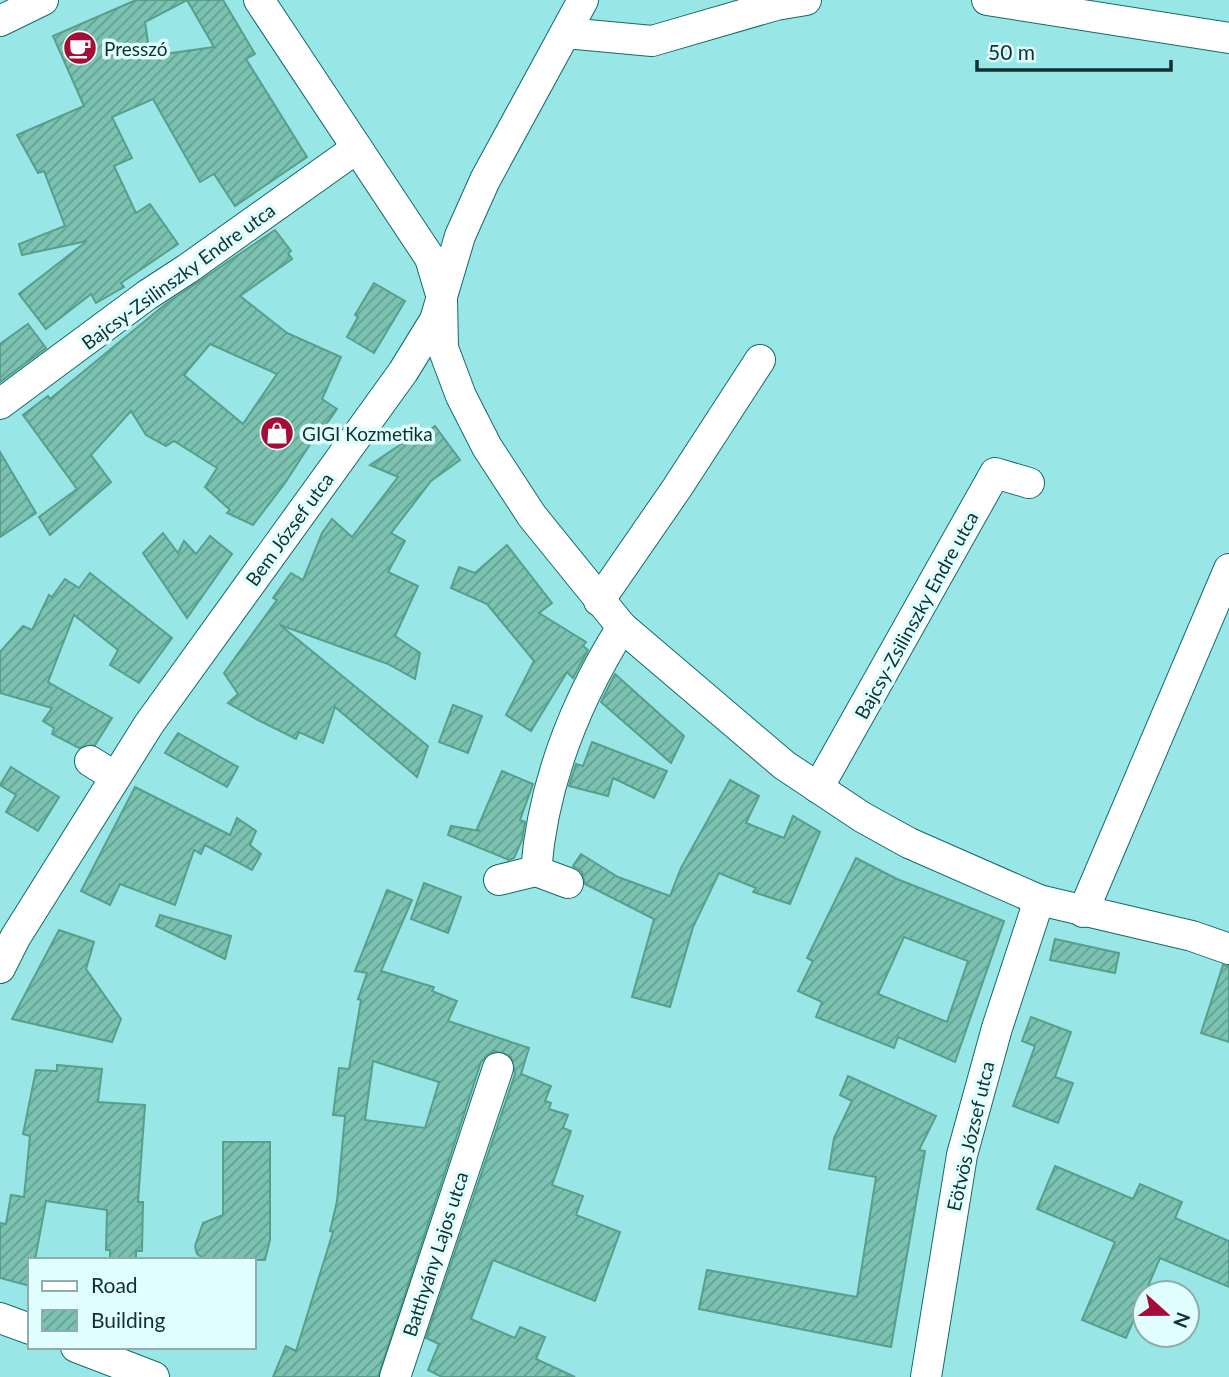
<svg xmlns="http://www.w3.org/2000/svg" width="1229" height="1377" viewBox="0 0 1229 1377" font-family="Lato,sans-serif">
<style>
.building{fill:url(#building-hatch);stroke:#589e8c;stroke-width:2;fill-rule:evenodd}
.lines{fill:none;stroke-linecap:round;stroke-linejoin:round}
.minor-casing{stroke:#136a6a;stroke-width:32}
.minor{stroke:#fff;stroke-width:30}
.labels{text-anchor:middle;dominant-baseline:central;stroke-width:7;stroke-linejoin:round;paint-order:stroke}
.poi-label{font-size:19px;fill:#103131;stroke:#e0fefd;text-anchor:start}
.street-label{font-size:19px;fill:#103131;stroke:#e0fefd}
</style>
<defs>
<pattern id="building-hatch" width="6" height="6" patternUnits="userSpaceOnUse" patternTransform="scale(1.75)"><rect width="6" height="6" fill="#7cc2b0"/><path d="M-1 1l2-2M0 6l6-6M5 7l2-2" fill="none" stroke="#649e90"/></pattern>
</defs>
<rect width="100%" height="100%" fill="#99e6e6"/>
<g class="building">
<path d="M 136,0 L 223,0 L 255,54 L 246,59 L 307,157 L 235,206 L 214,174 L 200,182 L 153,99 L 112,117 L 132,158 L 114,166 L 136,213 L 150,204 L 178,244 L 121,283 L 124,287 L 96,303 L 91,294 L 46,329 L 19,294 L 87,241 L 22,255 L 19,244 L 65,226 L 44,171 L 38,173 L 17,135 L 84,106 L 53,36 ZM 187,0 L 214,47 L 150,56 L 145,22 Z"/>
<path d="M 275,230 L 291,251 L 288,253 L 292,259 L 240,296 L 287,333 L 341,357 L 322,399 L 337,409 L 322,430 L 320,429 L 285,483 L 253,525 L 227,513 L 230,510 L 205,487 L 217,468 L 174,441 L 166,446 L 146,435 L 131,411 L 91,455 L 111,482 L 50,535 L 39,517 L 77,489 L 23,415 L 48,396 L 50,399 L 167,303 ZM 210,344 L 277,374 L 243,424 L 184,375 Z"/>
<path d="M 374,283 L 405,301 L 374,353 L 347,337 L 358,317 L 355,315 Z"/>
<path d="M 28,324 L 46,348 L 0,382 L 0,344 Z"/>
<path d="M 435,426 L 460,460 L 431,481 L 391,533 L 405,541 L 388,572 L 418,586 L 395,636 L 420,653 L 415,679 L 388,664 L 280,625 L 428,746 L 417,777 L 335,707 L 323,743 L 299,732 L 296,739 L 258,720 L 228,703 L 238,694 L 224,673 L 277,600 L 273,598 L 291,573 L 303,580 L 322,533 L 332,519 L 352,537 L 398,477 L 370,465 L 419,432 L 422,436 Z"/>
<path d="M 0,452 L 36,513 L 0,537 Z"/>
<path d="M 163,533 L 178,553 L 184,541 L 196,554 L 210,536 L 232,554 L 187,618 L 143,553 Z"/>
<path d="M 507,545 L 552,603 L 539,613 L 586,642 L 583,646 L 588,650 L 573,678 L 567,672 L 531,731 L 506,715 L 534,661 L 487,604 L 451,588 L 459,567 L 475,573 Z"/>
<path d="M 90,573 L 172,638 L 139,683 L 110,665 L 118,650 L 74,615 L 48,682 L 112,718 L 95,745 L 79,748 L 52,734 L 54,728 L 43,721 L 52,708 L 0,693 L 0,652 L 23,626 L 32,630 L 49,595 L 52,597 L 65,579 L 79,588 Z"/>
<path d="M 615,674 L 684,736 L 671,763 L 601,702 Z"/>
<path d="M 453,705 L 482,716 L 468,753 L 439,742 Z"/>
<path d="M 178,733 L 238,767 L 227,787 L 165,753 Z"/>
<path d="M 592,742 L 667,771 L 654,798 L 613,778 L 608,796 L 569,786 L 576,764 L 583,766 Z"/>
<path d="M 11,767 L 59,797 L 38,831 L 6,812 L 16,795 L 0,785 Z"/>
<path d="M 502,771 L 533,784 L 520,820 L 525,822 L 522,840 L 514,858 L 509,860 L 448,835 L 451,826 L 480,831 L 477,829 Z"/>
<path d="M 730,780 L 759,796 L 746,823 L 784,838 L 793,816 L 820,832 L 790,904 L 753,892 L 756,888 L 719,873 L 693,927 L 670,1007 L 632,997 L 654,919 L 585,884 L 582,872 L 573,866 L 581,854 L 618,877 L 670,896 L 681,868 Z"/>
<path d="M 135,787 L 230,835 L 237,818 L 256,831 L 250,845 L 261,854 L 252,870 L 205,845 L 201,854 L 194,850 L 175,905 L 120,884 L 110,905 L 81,891 Z"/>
<path d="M 856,858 L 897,879 L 1004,921 L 955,1062 L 898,1037 L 894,1048 L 816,1017 L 822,1002 L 798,991 L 813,961 L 807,958 ZM 904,937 L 968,961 L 947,1022 L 878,994 Z"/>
<path d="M 424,883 L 461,897 L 448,933 L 411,919 Z"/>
<path d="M 387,890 L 412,900 L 381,971 L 434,987 L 432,991 L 457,1001 L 448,1021 L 529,1048 L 521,1074 L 551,1086 L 545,1101 L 551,1103 L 549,1109 L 568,1115 L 563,1128 L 571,1131 L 552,1185 L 583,1196 L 576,1215 L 620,1232 L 595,1301 L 493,1260 L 471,1319 L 515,1338 L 520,1327 L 545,1337 L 536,1359 L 575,1377 L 442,1377 L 428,1370 L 439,1344 L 426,1338 L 515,1074 L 511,1057 L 495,1051 L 487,1055 L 481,1062 L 378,1377 L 273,1377 L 286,1346 L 296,1351 L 333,1232 L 330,1231 L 337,1201 L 345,1116 L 333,1115 L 339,1068 L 349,1069 L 361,1000 L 358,999 L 367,973 L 355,971 ZM 373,1061 L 439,1082 L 425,1128 L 365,1120 Z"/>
<path d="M 160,915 L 231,936 L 225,959 L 156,926 Z"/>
<path d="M 59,930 L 94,942 L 86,969 L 121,1019 L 112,1042 L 12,1019 Z"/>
<path d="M 1055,939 L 1119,953 L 1115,973 L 1050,960 Z"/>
<path d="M 1223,965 L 1229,966 L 1229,1042 L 1201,1033 Z"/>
<path d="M 1031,1017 L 1071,1032 L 1055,1077 L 1073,1083 L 1058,1123 L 1013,1106 L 1035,1046 L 1022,1041 Z"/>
<path d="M 57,1065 L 102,1069 L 98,1102 L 145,1105 L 138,1202 L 143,1202 L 142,1251 L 136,1251 L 136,1260 L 110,1260 L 110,1250 L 106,1250 L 107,1210 L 46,1201 L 35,1260 L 30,1260 L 30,1286 L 0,1278 L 0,1223 L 6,1224 L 11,1195 L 24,1197 L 30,1136 L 23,1134 L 36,1070 L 57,1071 Z"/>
<path d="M 848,1076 L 936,1116 L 919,1150 L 925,1151 L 891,1347 L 699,1309 L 707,1270 L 857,1297 L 876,1177 L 829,1169 L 834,1138 L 852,1101 L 840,1095 Z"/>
<path d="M 223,1142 L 270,1142 L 270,1240 L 265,1260 L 206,1260 L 197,1254 L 195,1246 L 203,1223 L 223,1215 Z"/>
<path d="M 1055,1166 L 1133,1199 L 1140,1184 L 1182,1202 L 1175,1218 L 1229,1241 L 1229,1287 L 1160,1258 L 1126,1338 L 1082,1320 L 1115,1242 L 1037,1209 Z"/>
</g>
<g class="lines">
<g class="minor-casing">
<g id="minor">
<path d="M 259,0 L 430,258 L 442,298 L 443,348 L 461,396 L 487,447 L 532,516 L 622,627 L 784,765 L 862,817 L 909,843 L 1039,900 L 1192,936 L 1229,949"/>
<path d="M 987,0 L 1229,38"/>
<path d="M 0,21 L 43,0"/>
<path d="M 566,33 L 652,41 L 776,5 L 806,0"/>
<path d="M 0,404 L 147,295 L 187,269 L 357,148"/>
<path d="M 599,601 L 677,488 L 760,360"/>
<path d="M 90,761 L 114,776"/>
<path d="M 818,788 L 995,473 L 1029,483"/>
<path d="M 499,880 L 536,871"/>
<path d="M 568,883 L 536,871 C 543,782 575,702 622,627"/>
<path d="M 1083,912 L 1229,569"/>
<path d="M 0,968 L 15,938 L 149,724 L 403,372 L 435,320 L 460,236 L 485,180 L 583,0"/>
<path d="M 0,1318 L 30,1329"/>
<path d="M 76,1347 L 154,1377"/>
<path d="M 395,1377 L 498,1068"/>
<path d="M 926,1377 L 962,1155 L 997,1028 L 1039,900"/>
</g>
</g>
<use href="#minor" class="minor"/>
</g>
<defs>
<g id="cafe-disc" transform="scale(1.75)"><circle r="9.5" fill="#a60c37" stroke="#e0fefd"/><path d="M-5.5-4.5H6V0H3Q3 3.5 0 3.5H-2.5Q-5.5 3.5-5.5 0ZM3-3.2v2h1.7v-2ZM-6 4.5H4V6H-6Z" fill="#fff"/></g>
<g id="shop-disc" transform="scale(1.75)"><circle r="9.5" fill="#a60c37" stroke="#e0fefd"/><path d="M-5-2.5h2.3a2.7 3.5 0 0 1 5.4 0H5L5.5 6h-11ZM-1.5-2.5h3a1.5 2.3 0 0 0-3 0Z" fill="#fff"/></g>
</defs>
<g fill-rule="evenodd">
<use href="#cafe-disc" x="80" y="48"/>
<use href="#shop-disc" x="277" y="433"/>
</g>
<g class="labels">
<g class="poi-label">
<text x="104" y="48">Presszó</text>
<text x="302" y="433">GIGI Kozmetika</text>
</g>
<g class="street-label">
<text transform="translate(178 276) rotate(-36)">Bajcsy-Zsilinszky Endre utca</text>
<text transform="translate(289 529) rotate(-54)">Bem József utca</text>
<text transform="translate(916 615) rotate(-61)">Bajcsy-Zsilinszky Endre utca</text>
<text transform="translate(970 1136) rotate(-77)">Eötvös József utca</text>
<text transform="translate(435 1254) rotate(-72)">Batthyány Lajos utca</text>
</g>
</g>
<rect x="28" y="1258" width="228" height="91" fill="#e0fefd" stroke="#8dacab" stroke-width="2"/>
<rect x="42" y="1281" width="35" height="10" fill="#ffffff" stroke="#8dacab" stroke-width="2"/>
<text x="91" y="1293" font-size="21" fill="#103131">Road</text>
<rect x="42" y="1310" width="35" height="21" fill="url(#building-hatch)" stroke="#8dacab" stroke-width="2"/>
<text x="91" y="1328" font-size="21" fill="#103131">Building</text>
<g transform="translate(1166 1314) rotate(111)"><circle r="33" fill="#e0fefd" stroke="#8dacab" stroke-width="2"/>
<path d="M0-5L12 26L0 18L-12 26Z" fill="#a60c37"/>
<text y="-10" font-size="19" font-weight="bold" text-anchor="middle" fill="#103131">N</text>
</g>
<path d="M977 60v10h194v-10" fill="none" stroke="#103131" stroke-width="3.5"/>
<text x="988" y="60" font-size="21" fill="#103131" stroke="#e0fefd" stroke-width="5" paint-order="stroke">50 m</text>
</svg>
